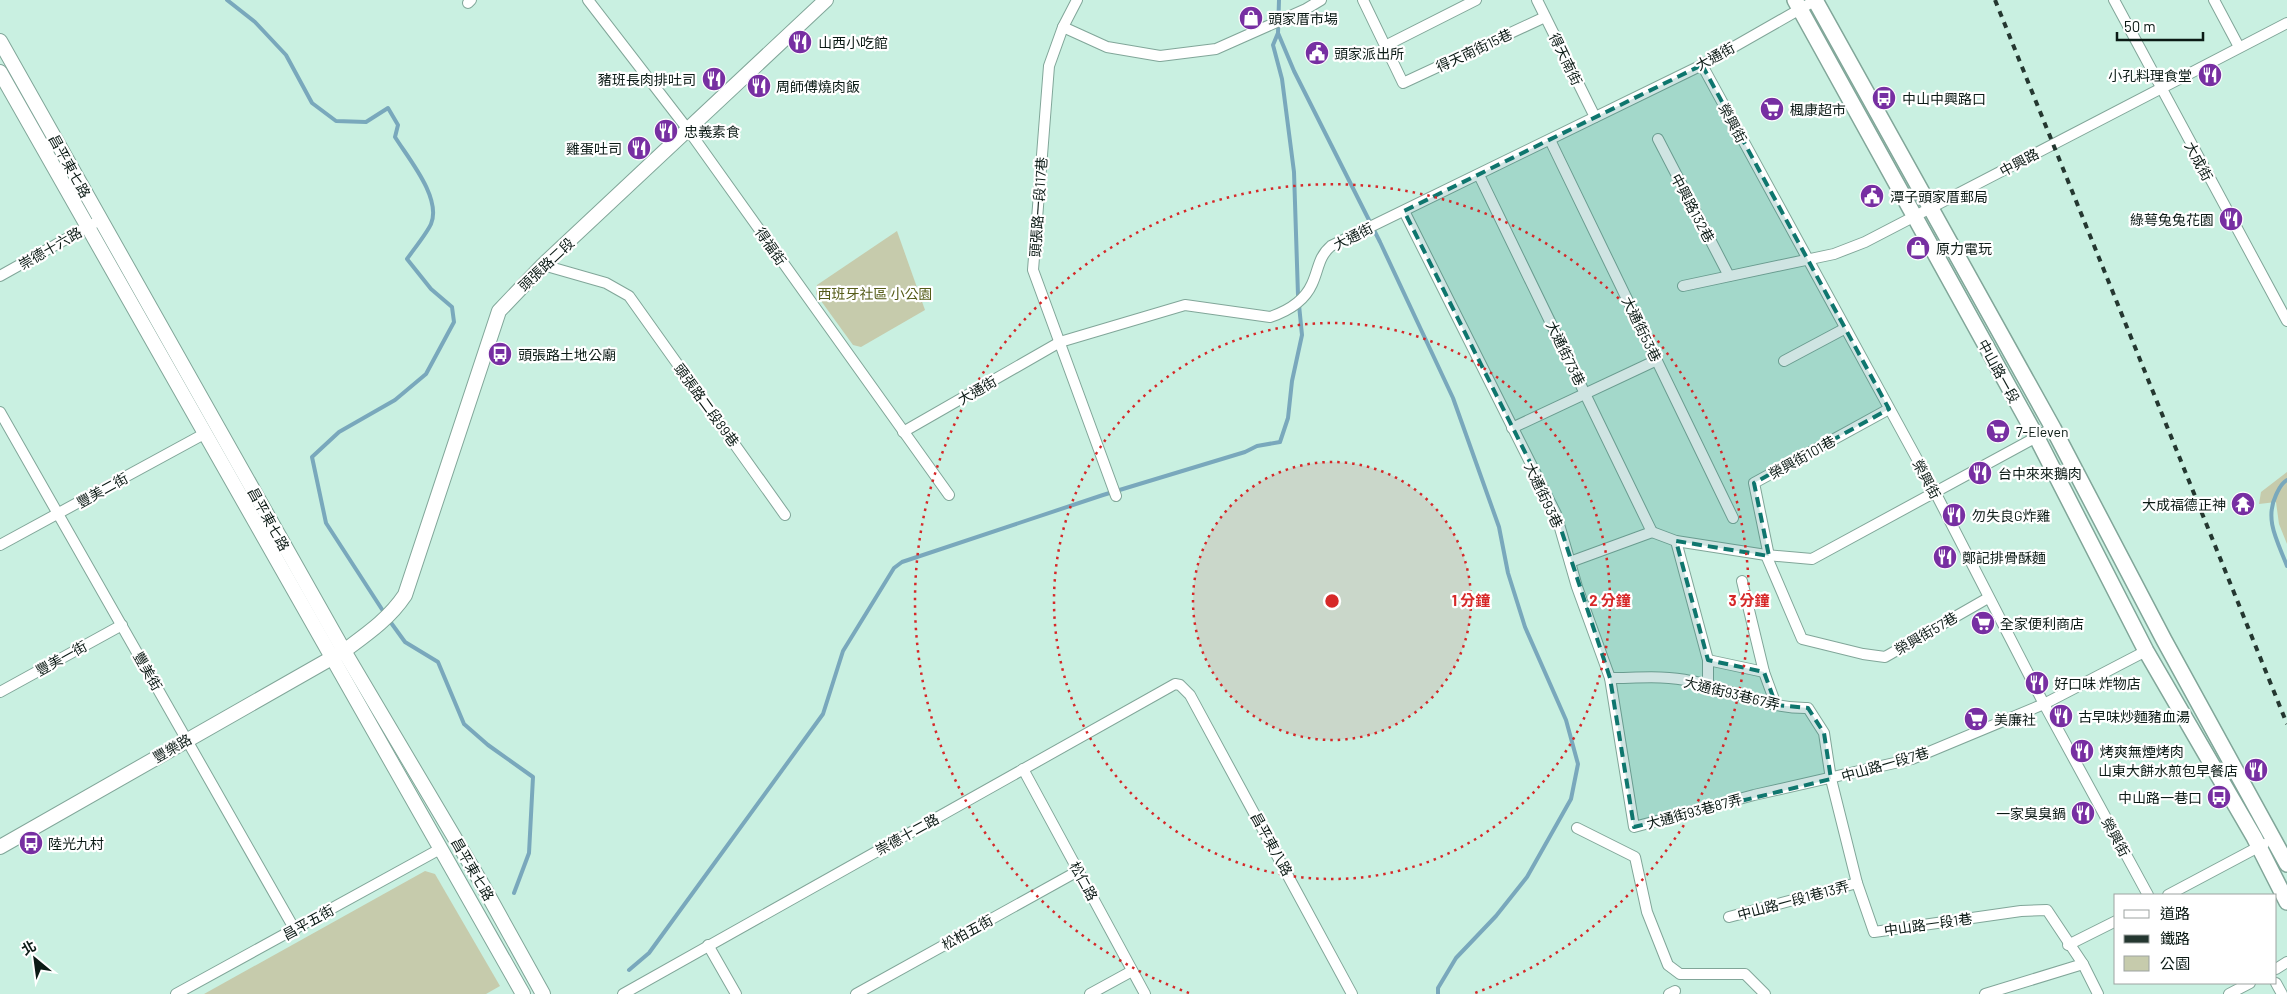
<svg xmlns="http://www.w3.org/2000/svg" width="2287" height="994" viewBox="0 0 2287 994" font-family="Barlow,'Noto Sans TC',sans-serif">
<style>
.green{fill:#c6cbac}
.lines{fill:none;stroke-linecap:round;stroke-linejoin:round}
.stream{stroke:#79a8bc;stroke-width:4}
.street-casing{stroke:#81a699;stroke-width:12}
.secondary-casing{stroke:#81a699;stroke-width:16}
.primary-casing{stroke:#81a699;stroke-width:18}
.street{stroke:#fff;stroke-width:10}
.secondary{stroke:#fff;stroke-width:14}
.primary{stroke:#fff;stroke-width:15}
.rail{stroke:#243730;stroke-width:4;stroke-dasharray:6 6;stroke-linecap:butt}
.marked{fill:#0f766e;fill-opacity:0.2;stroke:#0f766e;stroke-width:4;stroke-dasharray:10 6;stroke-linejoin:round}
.ring{fill:none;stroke:#d62828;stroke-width:2.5;stroke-dasharray:2.5 5}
.labels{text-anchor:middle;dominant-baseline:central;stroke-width:4.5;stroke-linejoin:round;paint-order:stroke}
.poi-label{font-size:14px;fill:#0b1a15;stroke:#fff;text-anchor:start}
.street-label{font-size:14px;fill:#0b1a15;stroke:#fff}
.park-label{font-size:14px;fill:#555c19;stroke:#fff}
.centre{fill:#d62828;stroke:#fff;stroke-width:2.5}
.ring-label{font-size:15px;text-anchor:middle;font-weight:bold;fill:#d62828;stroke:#fff;stroke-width:4.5;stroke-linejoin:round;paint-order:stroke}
</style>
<rect width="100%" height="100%" fill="#c9f0e1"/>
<g class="green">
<path d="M 897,231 L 925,310 L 861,347 L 853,345 L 816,294 L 817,285 Z"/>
<path d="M 2287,472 L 2287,544 L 2279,524 L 2276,502 L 2259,504 L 2261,492 Z"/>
<path d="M 425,871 L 435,874 L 500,986 L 486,994 L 204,994 Z"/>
</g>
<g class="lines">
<g class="stream">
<path d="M 227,0 L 255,22 L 286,55 L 312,103 L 336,121 L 366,122 L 388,108 L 398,125 L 395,137 C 408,158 442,198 431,224 C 427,233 414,249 407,259 L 431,289 L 452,307 L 454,322 L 426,374 L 395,400 L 339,432 L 312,457 L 326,523 L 385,614"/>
<path d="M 1279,0 L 1278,33 L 1294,71 L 1380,242 L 1453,398 L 1499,527 L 1508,573 L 1525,627 L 1566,720 L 1578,764 L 1571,799 L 1527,877 L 1496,916 L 1456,958 L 1438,988 L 1438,994"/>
<path d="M 2287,480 C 2281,483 2279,489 2276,495 C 2264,520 2278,542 2287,566"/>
<path d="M 389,620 L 405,642 L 438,662 L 464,724 L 488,745 L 533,777 L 529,853 L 514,893"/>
<path d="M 629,970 L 649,953 L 823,714 L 843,651 L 894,568 L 902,562 L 1103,495 L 1245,452 L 1257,446 L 1280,442 L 1288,418 L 1292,381 L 1302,335 L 1298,295 L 1294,172 L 1282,79 L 1273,45 L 1278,33"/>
</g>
<g class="street-casing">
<g id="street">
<path d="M 588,0 L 689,131 L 949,495"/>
<path d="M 1077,0 L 1063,27 L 1049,66 L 1033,270 L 1116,496"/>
<path d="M 1363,0 L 1403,83 L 1545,17"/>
<path d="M 1537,0 L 1595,117"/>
<path d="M 2114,0 L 2287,321"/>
<path d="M 2214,0 L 2239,47"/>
<path d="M 468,3 L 471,0"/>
<path d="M 1063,27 L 1107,47 L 1160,56 L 1216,49 L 1306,9 L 1321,0"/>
<path d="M 1385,46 L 1476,0"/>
<path d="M 1702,65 L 1935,492 L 2044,704 L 2148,895"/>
<path d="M 1658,139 L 1729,276"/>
<path d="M 1550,140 L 1733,518"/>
<path d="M 1479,175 L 1652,532"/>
<path d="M 1404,211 L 1556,514 L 1577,587 L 1610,678 L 1634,827 L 1754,795 L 1912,759 L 2044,704 L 2146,651"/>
<path d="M 543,265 L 606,283 L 629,296 L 785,515"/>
<path d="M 0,276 L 100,220"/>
<path d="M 1683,286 L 1834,254 L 1865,242 L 2287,23"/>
<path d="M 1784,361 L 1844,329"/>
<path d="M 0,412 L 295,930"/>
<path d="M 1512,428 L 1657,360"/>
<path d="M 903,432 L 1060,342 L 1185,305 L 1270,317 C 1288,311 1304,302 1312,284 C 1319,269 1318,257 1331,246 L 1702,65 L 1816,0"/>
<path d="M 1652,532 L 1676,541 L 1766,555 L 1812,559 L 2053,428"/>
<path d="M 1676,541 L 1708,660 L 1708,686"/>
<path d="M 0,545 L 204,434"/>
<path d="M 1766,555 L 1802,639 L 1863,654 L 1885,657 L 1988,598"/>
<path d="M 1769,556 L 1754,483 L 1889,409"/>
<path d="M 1570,562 L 1652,532"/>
<path d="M 1742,581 L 1764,672 L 1776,705"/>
<path d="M 1708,660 L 1764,672"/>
<path d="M 1610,678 C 1636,678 1665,675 1691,681 C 1730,689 1767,709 1808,708 L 1824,733 L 1831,779 L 1857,883 L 1874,932 L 2021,911 L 2047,910 L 2083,964 L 2098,994"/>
<path d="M 0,692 L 122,625"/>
<path d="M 1023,769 L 1145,994"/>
<path d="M 1577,828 L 1635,857 L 1647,912 L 1668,965 L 1680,974 L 1745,974 L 1765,994"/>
<path d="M 2168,895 L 2264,844"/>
<path d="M 1729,917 L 1857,883"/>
<path d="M 708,945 L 736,994"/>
<path d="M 2068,945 L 2116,921"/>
<path d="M 2276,969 L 2287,962"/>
<path d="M 2276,983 L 2282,994"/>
<path d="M 176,994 L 440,849"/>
<path d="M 623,994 L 1175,684 L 1180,685 L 1190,695 L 1352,994"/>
<path d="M 856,994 L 1078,871"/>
<path d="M 1090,994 L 1132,971"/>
<path d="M 1669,994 L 1675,991"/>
<path d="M 1985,994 L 2083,964"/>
<path d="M 2229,994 L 2250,983"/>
</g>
</g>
<g class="secondary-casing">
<g id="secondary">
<path d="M 0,41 L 344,651 L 482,884 L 543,994"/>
<path d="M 0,72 L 523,994"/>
<path d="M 0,847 L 344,651 C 367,634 389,619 405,595 L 499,311 L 543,265 L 826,0"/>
</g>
</g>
<g class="primary-casing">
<g id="primary">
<path d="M 1795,0 L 2037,438 L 2146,651 L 2254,837 L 2287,902"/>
<path d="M 1815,0 L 2053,428 L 2164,640 L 2287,864"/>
</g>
</g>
<use href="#street" class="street"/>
<use href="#secondary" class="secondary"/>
<use href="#primary" class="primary"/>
<path class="rail" d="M 1995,0 L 2287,724"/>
</g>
<path class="marked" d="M 1702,65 L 1889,409 L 1754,483 L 1769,556 L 1676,541 L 1708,660 L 1764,672 L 1776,705 L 1808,708 L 1824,733 L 1831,779 L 1634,827 L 1610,678 L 1556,514 L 1404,211 Z"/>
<circle cx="1332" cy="601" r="139" fill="#d62828" fill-opacity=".12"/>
<g class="ring">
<circle cx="1332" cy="601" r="139"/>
<circle cx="1332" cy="601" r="278"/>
<path d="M1189 993A417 417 0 1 1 1475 993"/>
</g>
<defs>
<g id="shop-disc" transform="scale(1.25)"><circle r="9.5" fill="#772fa2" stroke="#fff"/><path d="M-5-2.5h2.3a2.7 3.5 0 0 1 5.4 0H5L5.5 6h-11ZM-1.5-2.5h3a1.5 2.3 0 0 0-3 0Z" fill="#fff"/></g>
<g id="restaurant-disc" transform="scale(1.25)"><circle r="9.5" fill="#772fa2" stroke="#fff"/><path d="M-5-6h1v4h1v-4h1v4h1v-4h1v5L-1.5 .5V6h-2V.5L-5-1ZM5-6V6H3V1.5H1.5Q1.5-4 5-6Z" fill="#fff"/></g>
<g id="civic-disc" transform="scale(1.25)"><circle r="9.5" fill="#772fa2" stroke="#fff"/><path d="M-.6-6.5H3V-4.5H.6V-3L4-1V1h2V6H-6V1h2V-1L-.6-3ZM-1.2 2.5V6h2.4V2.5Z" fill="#fff"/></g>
<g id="bus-disc" transform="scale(1.25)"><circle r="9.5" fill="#772fa2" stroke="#fff"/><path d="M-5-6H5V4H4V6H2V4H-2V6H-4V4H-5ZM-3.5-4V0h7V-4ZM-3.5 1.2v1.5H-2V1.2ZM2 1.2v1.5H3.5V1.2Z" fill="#fff"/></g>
<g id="supermarket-disc" transform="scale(1.25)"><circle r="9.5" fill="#772fa2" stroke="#fff"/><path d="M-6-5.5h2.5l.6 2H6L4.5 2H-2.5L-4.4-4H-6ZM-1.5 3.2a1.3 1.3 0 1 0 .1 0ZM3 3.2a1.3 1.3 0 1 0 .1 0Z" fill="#fff"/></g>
<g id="temple-disc" transform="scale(1.25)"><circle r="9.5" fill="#772fa2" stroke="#fff"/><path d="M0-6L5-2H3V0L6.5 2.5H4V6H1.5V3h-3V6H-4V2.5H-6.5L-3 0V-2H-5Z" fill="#fff"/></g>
</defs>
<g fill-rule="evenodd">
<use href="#shop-disc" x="1251" y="18"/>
<use href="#restaurant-disc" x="800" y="42"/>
<use href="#civic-disc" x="1317" y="53"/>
<use href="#restaurant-disc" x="2210" y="75"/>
<use href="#restaurant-disc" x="714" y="79"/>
<use href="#restaurant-disc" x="759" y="86"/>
<use href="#bus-disc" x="1884" y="98"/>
<use href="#supermarket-disc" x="1772" y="109"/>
<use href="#restaurant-disc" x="666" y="131"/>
<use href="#restaurant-disc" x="639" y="148"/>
<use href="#civic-disc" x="1872" y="196"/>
<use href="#restaurant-disc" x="2231" y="219"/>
<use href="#shop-disc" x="1918" y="248"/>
<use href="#bus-disc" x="500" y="354"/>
<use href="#supermarket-disc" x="1998" y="431"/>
<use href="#restaurant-disc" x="1980" y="473"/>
<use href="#temple-disc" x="2243" y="504"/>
<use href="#restaurant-disc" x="1954" y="515"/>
<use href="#restaurant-disc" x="1945" y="557"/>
<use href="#supermarket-disc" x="1983" y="623"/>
<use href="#restaurant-disc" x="2037" y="683"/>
<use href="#restaurant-disc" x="2061" y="716"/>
<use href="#supermarket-disc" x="1976" y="719"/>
<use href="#restaurant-disc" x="2082" y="751"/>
<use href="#restaurant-disc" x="2256" y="770"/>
<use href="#bus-disc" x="2219" y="797"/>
<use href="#restaurant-disc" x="2083" y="813"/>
<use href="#bus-disc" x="31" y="843"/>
</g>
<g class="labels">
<g class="poi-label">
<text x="1268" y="18">頭家厝市場</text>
<text x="818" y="42">山西小吃館</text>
<text x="1334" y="53">頭家派出所</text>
<text x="2192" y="75" text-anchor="end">小孔料理食堂</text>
<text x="696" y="79" text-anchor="end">豬班長肉排吐司</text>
<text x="776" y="86">周師傅燒肉飯</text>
<text x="1902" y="98">中山中興路口</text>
<text x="1790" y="109">楓康超市</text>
<text x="684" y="131">忠義素食</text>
<text x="622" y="148" text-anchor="end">雞蛋吐司</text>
<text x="1890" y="196">潭子頭家厝郵局</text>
<text x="2214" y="219" text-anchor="end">綠萼兔兔花園</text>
<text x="1936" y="248">原力電玩</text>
<text x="518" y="354">頭張路土地公廟</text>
<text x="2016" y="431">7-Eleven</text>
<text x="1998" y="473">台中來來鵝肉</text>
<text x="2226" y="504" text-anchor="end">大成福德正神</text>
<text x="1972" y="515">勿失良G炸雞</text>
<text x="1962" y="557">鄭記排骨酥麵</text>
<text x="2000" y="623">全家便利商店</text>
<text x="2054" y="683">好口味 炸物店</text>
<text x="2078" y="716">古早味炒麵豬血湯</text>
<text x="1994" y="719">美廉社</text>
<text x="2100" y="751">烤爽無煙烤肉</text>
<text x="2238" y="770" text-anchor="end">山東大餅水煎包早餐店</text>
<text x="2202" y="797" text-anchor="end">中山路一巷口</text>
<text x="2066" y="813" text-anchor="end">一家臭臭鍋</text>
<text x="48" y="843">陸光九村</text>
</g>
<g class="street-label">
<text transform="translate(1474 50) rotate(-25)">得天南街15巷</text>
<text transform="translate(1715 56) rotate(-29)">大通街</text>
<text transform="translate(1566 59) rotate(64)">得天南街</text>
<text transform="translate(1733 123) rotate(62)">榮興街</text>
<text transform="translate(2199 161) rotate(62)">大成街</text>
<text transform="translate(2019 162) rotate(-28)">中興路</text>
<text transform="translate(70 166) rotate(61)">昌平東七路</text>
<text transform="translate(1038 207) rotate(-86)">頭張路一段117巷</text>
<text transform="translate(1693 208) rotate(62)">中興路132巷</text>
<text transform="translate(1353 236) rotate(-27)">大通街</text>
<text transform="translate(771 246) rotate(55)">得福街</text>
<text transform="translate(50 248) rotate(-30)">崇德十六路</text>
<text transform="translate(546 264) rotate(-43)">頭張路二段</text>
<text transform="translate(1642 329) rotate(64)">大通街53巷</text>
<text transform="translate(1566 353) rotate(64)">大通街73巷</text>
<text transform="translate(1999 371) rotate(61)">中山路一段</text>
<text transform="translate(977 390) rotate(-30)">大通街</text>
<text transform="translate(707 405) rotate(54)">頭張路二段89巷</text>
<text transform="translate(1802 457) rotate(-29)">榮興街101巷</text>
<text transform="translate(1927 479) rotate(62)">榮興街</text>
<text transform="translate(102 490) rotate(-29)">豐美二街</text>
<text transform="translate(1544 495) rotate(65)">大通街93巷</text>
<text transform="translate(269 519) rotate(61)">昌平東七路</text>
<text transform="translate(1926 633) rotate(-30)">榮興街57巷</text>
<text transform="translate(61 658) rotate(-29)">豐美一街</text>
<text transform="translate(148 671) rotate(60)">豐美街</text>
<text transform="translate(1732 693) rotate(14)">大通街93巷67弄</text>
<text transform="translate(172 748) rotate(-30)">豐樂路</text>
<text transform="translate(1885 764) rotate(-16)">中山路一段7巷</text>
<text transform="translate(1694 811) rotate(-15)">大通街93巷87弄</text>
<text transform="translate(907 834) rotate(-29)">崇德十二路</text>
<text transform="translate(2116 837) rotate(61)">榮興街</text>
<text transform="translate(1272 844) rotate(61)">昌平東八路</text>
<text transform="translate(473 869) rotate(60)">昌平東七路</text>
<text transform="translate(1084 881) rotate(61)">松仁路</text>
<text transform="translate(1793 900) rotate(-15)">中山路一段1巷13弄</text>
<text transform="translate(308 922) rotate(-29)">昌平五街</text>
<text transform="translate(1928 924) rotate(-8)">中山路一段1巷</text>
<text transform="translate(967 932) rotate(-29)">松柏五街</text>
</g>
<g class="park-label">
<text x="875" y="293">西班牙社區 小公園</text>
</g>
</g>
<circle cx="1332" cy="601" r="8" class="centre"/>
<g class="ring-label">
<text x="1471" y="606">1 分鐘</text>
<text x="1610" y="606">2 分鐘</text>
<text x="1749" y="606">3 分鐘</text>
</g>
<rect x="2114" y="894" width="162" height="90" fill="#ffffff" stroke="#9da3a1"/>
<rect x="2124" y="910" width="25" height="8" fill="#ffffff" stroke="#9da3a1"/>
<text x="2160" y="919" font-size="15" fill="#0b1a15">道路</text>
<rect x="2124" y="935" width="25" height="8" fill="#243730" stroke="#9da3a1"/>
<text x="2160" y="944" font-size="15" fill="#0b1a15">鐵路</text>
<rect x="2124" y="956" width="25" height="15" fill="#c6cbac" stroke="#9da3a1"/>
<text x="2160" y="969" font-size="15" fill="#0b1a15">公園</text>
<g transform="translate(35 959) rotate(331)" stroke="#ffffff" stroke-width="4" paint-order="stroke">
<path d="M0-4L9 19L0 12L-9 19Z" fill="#0b1a15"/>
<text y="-8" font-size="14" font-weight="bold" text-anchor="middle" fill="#0b1a15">北</text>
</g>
<path d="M2117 32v8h86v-8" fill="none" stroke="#0b1a15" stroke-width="2.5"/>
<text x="2124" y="32" font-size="15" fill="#0b1a15" stroke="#ffffff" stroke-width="4" paint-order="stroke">50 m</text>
</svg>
